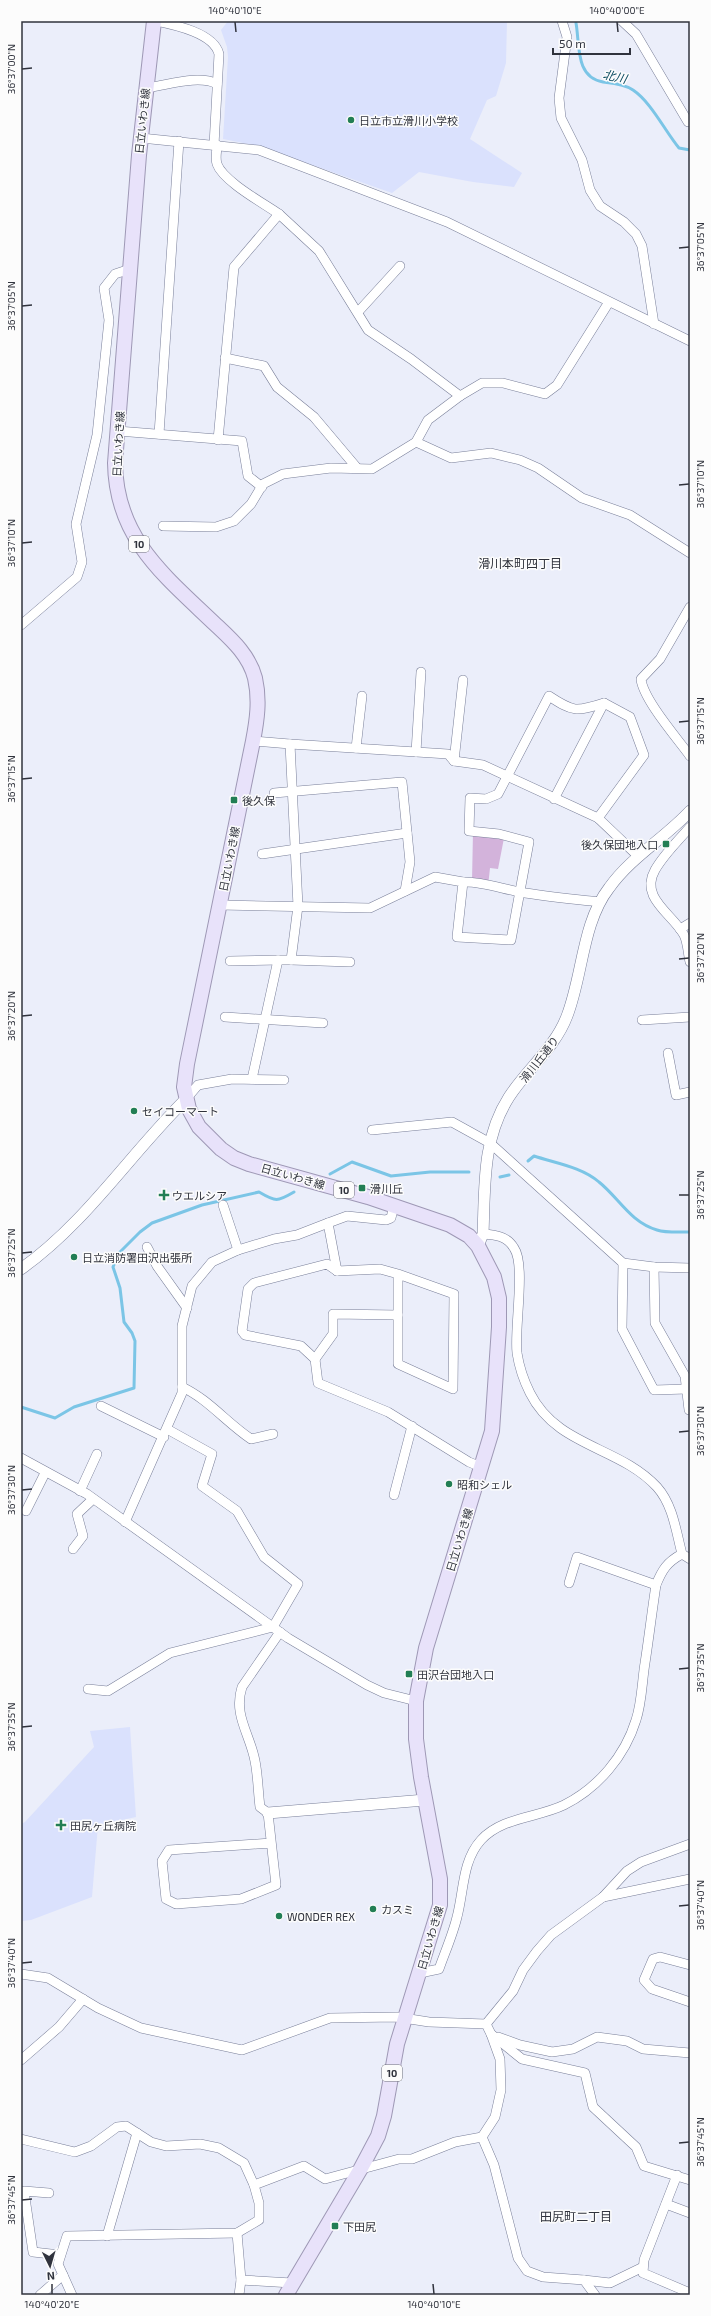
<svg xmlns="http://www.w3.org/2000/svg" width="711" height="2316" viewBox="0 0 711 2316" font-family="'Exo 2','Noto Sans JP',sans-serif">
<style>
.built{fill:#dae1fd}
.green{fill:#d3b3db}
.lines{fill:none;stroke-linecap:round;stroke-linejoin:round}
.stream{stroke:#7bc5e6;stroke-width:3}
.minor-casing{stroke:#797f99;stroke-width:10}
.tertiary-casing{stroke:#797f99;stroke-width:12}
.primary-casing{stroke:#9e98b5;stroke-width:16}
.minor{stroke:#fff;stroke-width:9}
.tertiary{stroke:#fff;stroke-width:11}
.primary{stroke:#e8e2fa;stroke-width:14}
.ticks{fill:none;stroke:#30333d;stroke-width:1.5}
.poi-dot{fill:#227e54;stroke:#fcfcfc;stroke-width:1.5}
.labels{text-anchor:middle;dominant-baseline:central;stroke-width:3;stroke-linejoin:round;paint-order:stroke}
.shield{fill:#fcfcfc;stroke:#6d6f76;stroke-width:1}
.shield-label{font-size:10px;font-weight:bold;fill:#30333d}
.poi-label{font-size:11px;fill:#30333d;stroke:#fcfcfc;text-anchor:start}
.street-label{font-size:11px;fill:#30333d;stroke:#fcfcfc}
.water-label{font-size:12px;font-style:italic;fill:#08495f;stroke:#fcfcfc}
.neighbourhood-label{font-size:12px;fill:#30333d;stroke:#fcfcfc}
.neatline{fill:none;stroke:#30333d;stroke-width:1.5}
.ticks-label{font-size:10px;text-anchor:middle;fill:#30333d}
</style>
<rect width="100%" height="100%" fill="#ebeefa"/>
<g class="built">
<path d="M 228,21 L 507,21 L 506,63 L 496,96 L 487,100 L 470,139 L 522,173 L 514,187 L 473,182 L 419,172 L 392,193 L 258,146 L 223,139 L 228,57 L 227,47 L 221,30 Z"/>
<path d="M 130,1727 L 136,1817 L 98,1825 L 92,1897 L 31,1920 L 21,1921 L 21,1824 L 25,1822 L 94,1747 L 90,1731 Z"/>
</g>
<path class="green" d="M 473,832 L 504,838 L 498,869 L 490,868 L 488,886 L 472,881 Z"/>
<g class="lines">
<g class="stream">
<path d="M 576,23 C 580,45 575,77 603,82 C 612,83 625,84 633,90 C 651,102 665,131 679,148 L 690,150"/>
<path d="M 528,1161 L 534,1156 C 555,1163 582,1167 599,1182 C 619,1198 630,1222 657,1230 C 666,1233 680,1232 690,1232"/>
<path d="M 330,1174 L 352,1162 L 391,1176 L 430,1172 L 469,1172"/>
<path d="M 500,1177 L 509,1175"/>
<path d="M 21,1407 L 55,1418 L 74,1407 L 134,1388 L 135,1341 L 132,1333 L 124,1322 L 120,1288 L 113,1267 L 119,1253 L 140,1232 L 152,1223 L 202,1205 L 259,1192 C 276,1202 277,1202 294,1192"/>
</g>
<g class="minor-casing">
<g id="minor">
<path d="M 156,21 C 175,25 214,33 219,54 L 214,145"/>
<path d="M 562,21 L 567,37 L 559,98 L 561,118 L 582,160 L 590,190 L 600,206 L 624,222 L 636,234 L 642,246 L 654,324"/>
<path d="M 622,21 L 636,34 L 688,122"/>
<path d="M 146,86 L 152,87 C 171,84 200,75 217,84"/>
<path d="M 141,138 L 259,150 L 447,222 L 690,341"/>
<path d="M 217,145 C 217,151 215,158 217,164 C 223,181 263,203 279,214 L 234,267 L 218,440"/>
<path d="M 279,214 L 319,251 L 368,330 L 411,359 L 460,396 L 428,420 L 416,442"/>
<path d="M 358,312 L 400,266"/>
<path d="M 225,358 L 264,366 L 277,387 L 314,417 L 357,468"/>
<path d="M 460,396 L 482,383 L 503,383 L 545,394 L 557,385 L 609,302"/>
<path d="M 118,431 L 242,441 L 248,476 L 262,487"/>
<path d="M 159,434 L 179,141"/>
<path d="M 163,526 L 216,527 L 234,521 L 251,504 L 263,484 L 283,474 L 331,468 L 372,469 L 416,442 L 451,458 L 491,453 L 520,460 L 538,468 L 582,498 L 630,515 L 690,553"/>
<path d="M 690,607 L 660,659 L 641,679 C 643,699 677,738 690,756"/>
<path d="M 21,625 L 77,577 L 82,562 L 76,524 L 97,435 L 109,320 L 104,288 L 115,274 L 130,269"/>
<path d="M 290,744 L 448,754 L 454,761 L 483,765 L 598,818 L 638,856"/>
<path d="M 356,748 L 362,696"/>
<path d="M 416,752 L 421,672"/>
<path d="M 454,761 L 463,680"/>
<path d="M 274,793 L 402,782 L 410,862 L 405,891"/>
<path d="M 554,799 L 604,703 L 630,717 L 644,755 L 598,818"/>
<path d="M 690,827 C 678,841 664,854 655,870 C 639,898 673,914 684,935 C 688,943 688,954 690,962"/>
<path d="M 262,854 L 407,833"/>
<path d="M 463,882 C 480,881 503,889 520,892 C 547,897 574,899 600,902"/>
<path d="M 220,905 L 370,908 L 435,877 L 463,882 L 457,937 L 511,940 L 529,842 L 499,834 L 469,831 L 470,798 L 486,799 L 498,794 L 549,696 C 573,712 576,712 604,703"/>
<path d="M 680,929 L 690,923"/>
<path d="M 291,960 L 350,962"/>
<path d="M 230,961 L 278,960"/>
<path d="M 225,1017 L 323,1023"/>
<path d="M 642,1020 L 690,1017"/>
<path d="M 668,1053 L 676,1095 L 690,1092"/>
<path d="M 252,1079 L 278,960 L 291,960 L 298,906 L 290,744 L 253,741"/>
<path d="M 186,1099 L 198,1085 L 232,1079 L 284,1080"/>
<path d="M 372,1130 L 452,1122 L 490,1143 L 623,1263 L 654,1267 L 690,1268"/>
<path d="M 223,1205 L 238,1250"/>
<path d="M 328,1223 L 347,1216 L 386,1220 L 391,1218 L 394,1205"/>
<path d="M 483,1234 C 496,1235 507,1236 514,1248 C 526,1265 514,1329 517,1353 C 519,1366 524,1381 530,1393 C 557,1447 619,1446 657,1487 C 673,1505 676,1531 682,1554 L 690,1559"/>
<path d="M 147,1247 L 157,1266 L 187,1308"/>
<path d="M 623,1263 L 622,1329 L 654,1390 L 687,1389"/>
<path d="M 654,1267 L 655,1323 L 685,1376 L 689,1410"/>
<path d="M 337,1271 L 327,1264 L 254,1283 L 248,1289 L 242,1331 L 245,1335 L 301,1346 L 315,1359 L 318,1383 L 388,1412 L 469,1462 L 481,1467"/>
<path d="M 315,1359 L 333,1334 L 333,1314 L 398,1315"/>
<path d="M 182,1387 C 208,1399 227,1423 251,1439 L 273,1434"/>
<path d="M 101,1406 L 164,1437"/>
<path d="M 21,1458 L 87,1494 L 288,1638 L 367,1685 L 384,1693 L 416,1701"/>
<path d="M 80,1491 L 97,1454"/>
<path d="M 394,1495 L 412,1426"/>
<path d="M 26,1511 L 45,1473"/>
<path d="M 125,1522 L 182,1393 L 182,1326 L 192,1286 L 212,1262 L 238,1250 L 274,1239 L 297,1235 L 328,1223 L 337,1271 L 380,1269 L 398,1274 L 398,1364 L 453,1389 L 454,1294 L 398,1274"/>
<path d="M 73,1549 L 83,1536 L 77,1514 L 93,1499"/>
<path d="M 569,1583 L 577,1557 L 656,1585"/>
<path d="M 88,1689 L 108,1691 L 170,1653 L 273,1627 L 298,1584 L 264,1557 L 237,1511 L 202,1486 L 212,1454 L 167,1429"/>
<path d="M 271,1843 L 169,1850 L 162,1861 L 166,1899 L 176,1904 L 241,1899 L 276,1885 L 268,1813 L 260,1807 C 258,1791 258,1776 255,1761 C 250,1734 233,1715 242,1687 L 280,1632"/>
<path d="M 603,1897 L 690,1879"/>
<path d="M 690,1965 L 660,1957 L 653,1959 L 644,1980 L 652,1989 L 690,2002"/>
<path d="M 420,1973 L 439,1969 C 445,1952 453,1934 457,1917 C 464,1891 462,1861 481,1840 C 502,1817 537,1818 564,1805 C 598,1788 625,1756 636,1720 C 642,1702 642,1681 645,1663 C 649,1637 652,1611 656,1585 C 662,1570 667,1562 682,1554"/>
<path d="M 21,1974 L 48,1978 L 98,2008 L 141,2028 L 242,2050 L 330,2018 L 397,2017 L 429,2022 L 486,2024 L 491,2034 L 522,2059 L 585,2073 L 593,2107 L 636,2147 L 644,2166 L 690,2180"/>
<path d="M 486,2024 L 513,1991 L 523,1970 L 537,1951 L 551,1935 L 603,1897 L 627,1871 L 641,1862 L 690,1844"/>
<path d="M 491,2034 L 500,2059 L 501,2090 L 495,2117 L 482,2137 L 494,2165 L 518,2258 L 527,2271 L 543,2277 L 584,2280 L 595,2295"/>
<path d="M 498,2037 L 520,2045 L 552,2052 L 573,2049 L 597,2037 L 627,2041 L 643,2049 L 690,2053"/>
<path d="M 21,2060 L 59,2027 L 83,1999"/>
<path d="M 21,2139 L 75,2152 L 91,2146 L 117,2127 L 126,2126 L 151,2142 L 166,2146 L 200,2144 L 219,2148 L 244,2163 L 254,2185"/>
<path d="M 677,2175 L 644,2260 L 643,2273 L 690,2293"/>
<path d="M 49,2193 L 24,2191 L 33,2252 L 60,2255"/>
<path d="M 666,2204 L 690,2213"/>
<path d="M 237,2233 L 241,2280 L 239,2295"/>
<path d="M 107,2236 L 137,2133"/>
<path d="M 63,2275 L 72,2295"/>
<path d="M 241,2280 L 292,2283"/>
<path d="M 584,2280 L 610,2283 L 643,2267"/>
<path d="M 40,2295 L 63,2275 L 58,2264 L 67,2236 L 237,2233 L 259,2220 L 259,2203 L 254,2185 L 304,2166 L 325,2179 L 399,2159 L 412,2159 L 455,2142 L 482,2137"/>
</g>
</g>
<g class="tertiary-casing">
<g id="tertiary">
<path d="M 478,1246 L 483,1234 C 485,1187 482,1139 509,1097 C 527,1069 555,1048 567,1016 C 583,975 582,923 609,888 C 631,857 665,838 690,811"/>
<path d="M 21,1269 C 86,1223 130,1154 186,1099"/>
<path d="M 268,1813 L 425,1800"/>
</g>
</g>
<g class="primary-casing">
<path id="primary" d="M 154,21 L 139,155 L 115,463 C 116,539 165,576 216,625 C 232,640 249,655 255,678 C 260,700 257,720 253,741 L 187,1064 L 184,1087 L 189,1109 L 199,1127 L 221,1149 L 234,1158 L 249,1164 L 368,1197 L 450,1225 L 469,1236 L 478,1246 L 494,1277 L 499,1298 L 499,1327 L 492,1431 L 426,1648 L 416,1701 L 416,1739 L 421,1777 L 440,1879 L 440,1905 L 397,2044 L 384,2116 L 378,2136 L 360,2170 L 286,2295"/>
</g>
<use href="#minor" class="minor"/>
<use href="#tertiary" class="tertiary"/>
<use href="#primary" class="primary"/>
</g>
<path class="ticks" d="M 235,22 L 236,32M 617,22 L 618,32M 22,69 L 32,68M 679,248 L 689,247M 22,306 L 32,305M 679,485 L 689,484M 22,543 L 32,542M 679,722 L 689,721M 22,779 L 32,778M 679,959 L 689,958M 22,1016 L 32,1015M 679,1195 L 689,1195M 22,1253 L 32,1252M 679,1432 L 689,1431M 22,1490 L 32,1489M 679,1669 L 689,1668M 22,1727 L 32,1726M 679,1906 L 689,1905M 22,1963 L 32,1962M 679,2143 L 689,2142M 22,2200 L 32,2199M 52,2284 L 52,2294M 433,2284 L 434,2294"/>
<g class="poi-dot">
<circle cx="351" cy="120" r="4"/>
<rect x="230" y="796" width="8" height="8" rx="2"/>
<rect x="662" y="840" width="8" height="8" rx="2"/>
<circle cx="134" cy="1111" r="4"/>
<rect x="358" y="1184" width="8" height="8" rx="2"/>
<path d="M162 1189h4v4h4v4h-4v4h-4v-4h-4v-4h4z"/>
<circle cx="74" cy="1257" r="4"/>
<circle cx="449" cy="1484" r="4"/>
<rect x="405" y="1670" width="8" height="8" rx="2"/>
<path d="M59 1819h4v4h4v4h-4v4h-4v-4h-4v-4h4z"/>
<circle cx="373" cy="1909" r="4"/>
<circle cx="279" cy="1916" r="4"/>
<rect x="331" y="2222" width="8" height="8" rx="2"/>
</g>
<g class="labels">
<g class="shield">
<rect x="129" y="536" width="20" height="16" rx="3"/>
<rect x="334" y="1182" width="20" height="16" rx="3"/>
<rect x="382" y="2065" width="20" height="16" rx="3"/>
</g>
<g class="shield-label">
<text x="139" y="544">10</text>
<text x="344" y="1190">10</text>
<text x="392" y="2073">10</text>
</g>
<g class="poi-label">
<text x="359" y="120">日立市立滑川小学校</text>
<text x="242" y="800">後久保</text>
<text x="658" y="844" text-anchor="end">後久保団地入口</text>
<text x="142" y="1111">セイコーマート</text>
<text x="370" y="1188">滑川丘</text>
<text x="172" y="1195">ウエルシア</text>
<text x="82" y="1257">日立消防署田沢出張所</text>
<text x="457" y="1484">昭和シェル</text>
<text x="417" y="1674">田沢台団地入口</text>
<text x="70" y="1825">田尻ヶ丘病院</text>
<text x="381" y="1909">カスミ</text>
<text x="287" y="1916">WONDER REX</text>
<text x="343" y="2226">下田尻</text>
</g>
<g class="street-label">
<text transform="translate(142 121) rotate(-84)">日立いわき線</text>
<text transform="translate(118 444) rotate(-87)">日立いわき線</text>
<text transform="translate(229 859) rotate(-79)">日立いわき線</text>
<text transform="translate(539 1059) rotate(-52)">滑川丘通り</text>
<text transform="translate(293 1176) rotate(16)">日立いわき線</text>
<text transform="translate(459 1540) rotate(-73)">日立いわき線</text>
<text transform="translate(430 1938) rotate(-74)">日立いわき線</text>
</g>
<g class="water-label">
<text transform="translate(615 76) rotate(13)">北川</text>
</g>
<g class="neighbourhood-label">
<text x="520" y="563">滑川本町四丁目</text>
<text x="576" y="2216">田尻町二丁目</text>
</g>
</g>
<rect width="711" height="2316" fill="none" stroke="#fcfcfc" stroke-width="44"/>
<g transform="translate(50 2266) rotate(175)" stroke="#fcfcfc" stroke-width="3" paint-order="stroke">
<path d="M0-3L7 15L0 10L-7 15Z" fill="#30333d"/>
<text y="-6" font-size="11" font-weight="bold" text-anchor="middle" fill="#30333d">N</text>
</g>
<path d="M553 48v6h77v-6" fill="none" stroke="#30333d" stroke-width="2"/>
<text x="559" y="48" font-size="12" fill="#30333d" stroke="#fcfcfc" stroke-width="3" paint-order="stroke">50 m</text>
<rect x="22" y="22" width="667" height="2272" class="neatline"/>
<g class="ticks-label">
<text x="235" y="14">140°40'10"E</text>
<text x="617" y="14">140°40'00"E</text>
<text transform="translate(11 69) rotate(-90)" y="4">36°37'00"N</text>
<text transform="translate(700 247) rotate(-90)" y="4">36°37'05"N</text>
<text transform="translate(11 306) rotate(-90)" y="4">36°37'05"N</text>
<text transform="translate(700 484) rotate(-90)" y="4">36°37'10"N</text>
<text transform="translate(11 543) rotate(-90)" y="4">36°37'10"N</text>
<text transform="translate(700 721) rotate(-90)" y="4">36°37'15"N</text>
<text transform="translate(11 779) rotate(-90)" y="4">36°37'15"N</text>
<text transform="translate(700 958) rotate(-90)" y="4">36°37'20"N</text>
<text transform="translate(11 1016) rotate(-90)" y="4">36°37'20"N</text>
<text transform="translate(700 1195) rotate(-90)" y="4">36°37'25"N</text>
<text transform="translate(11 1253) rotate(-90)" y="4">36°37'25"N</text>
<text transform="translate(700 1431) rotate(-90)" y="4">36°37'30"N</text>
<text transform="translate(11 1490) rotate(-90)" y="4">36°37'30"N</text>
<text transform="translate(700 1668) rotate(-90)" y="4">36°37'35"N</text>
<text transform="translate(11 1727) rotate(-90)" y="4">36°37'35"N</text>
<text transform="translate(700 1905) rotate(-90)" y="4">36°37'40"N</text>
<text transform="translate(11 1963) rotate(-90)" y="4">36°37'40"N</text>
<text transform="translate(700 2142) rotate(-90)" y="4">36°37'45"N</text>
<text transform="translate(11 2200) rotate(-90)" y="4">36°37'45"N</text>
<text x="52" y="2308">140°40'20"E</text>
<text x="434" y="2308">140°40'10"E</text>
</g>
</svg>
